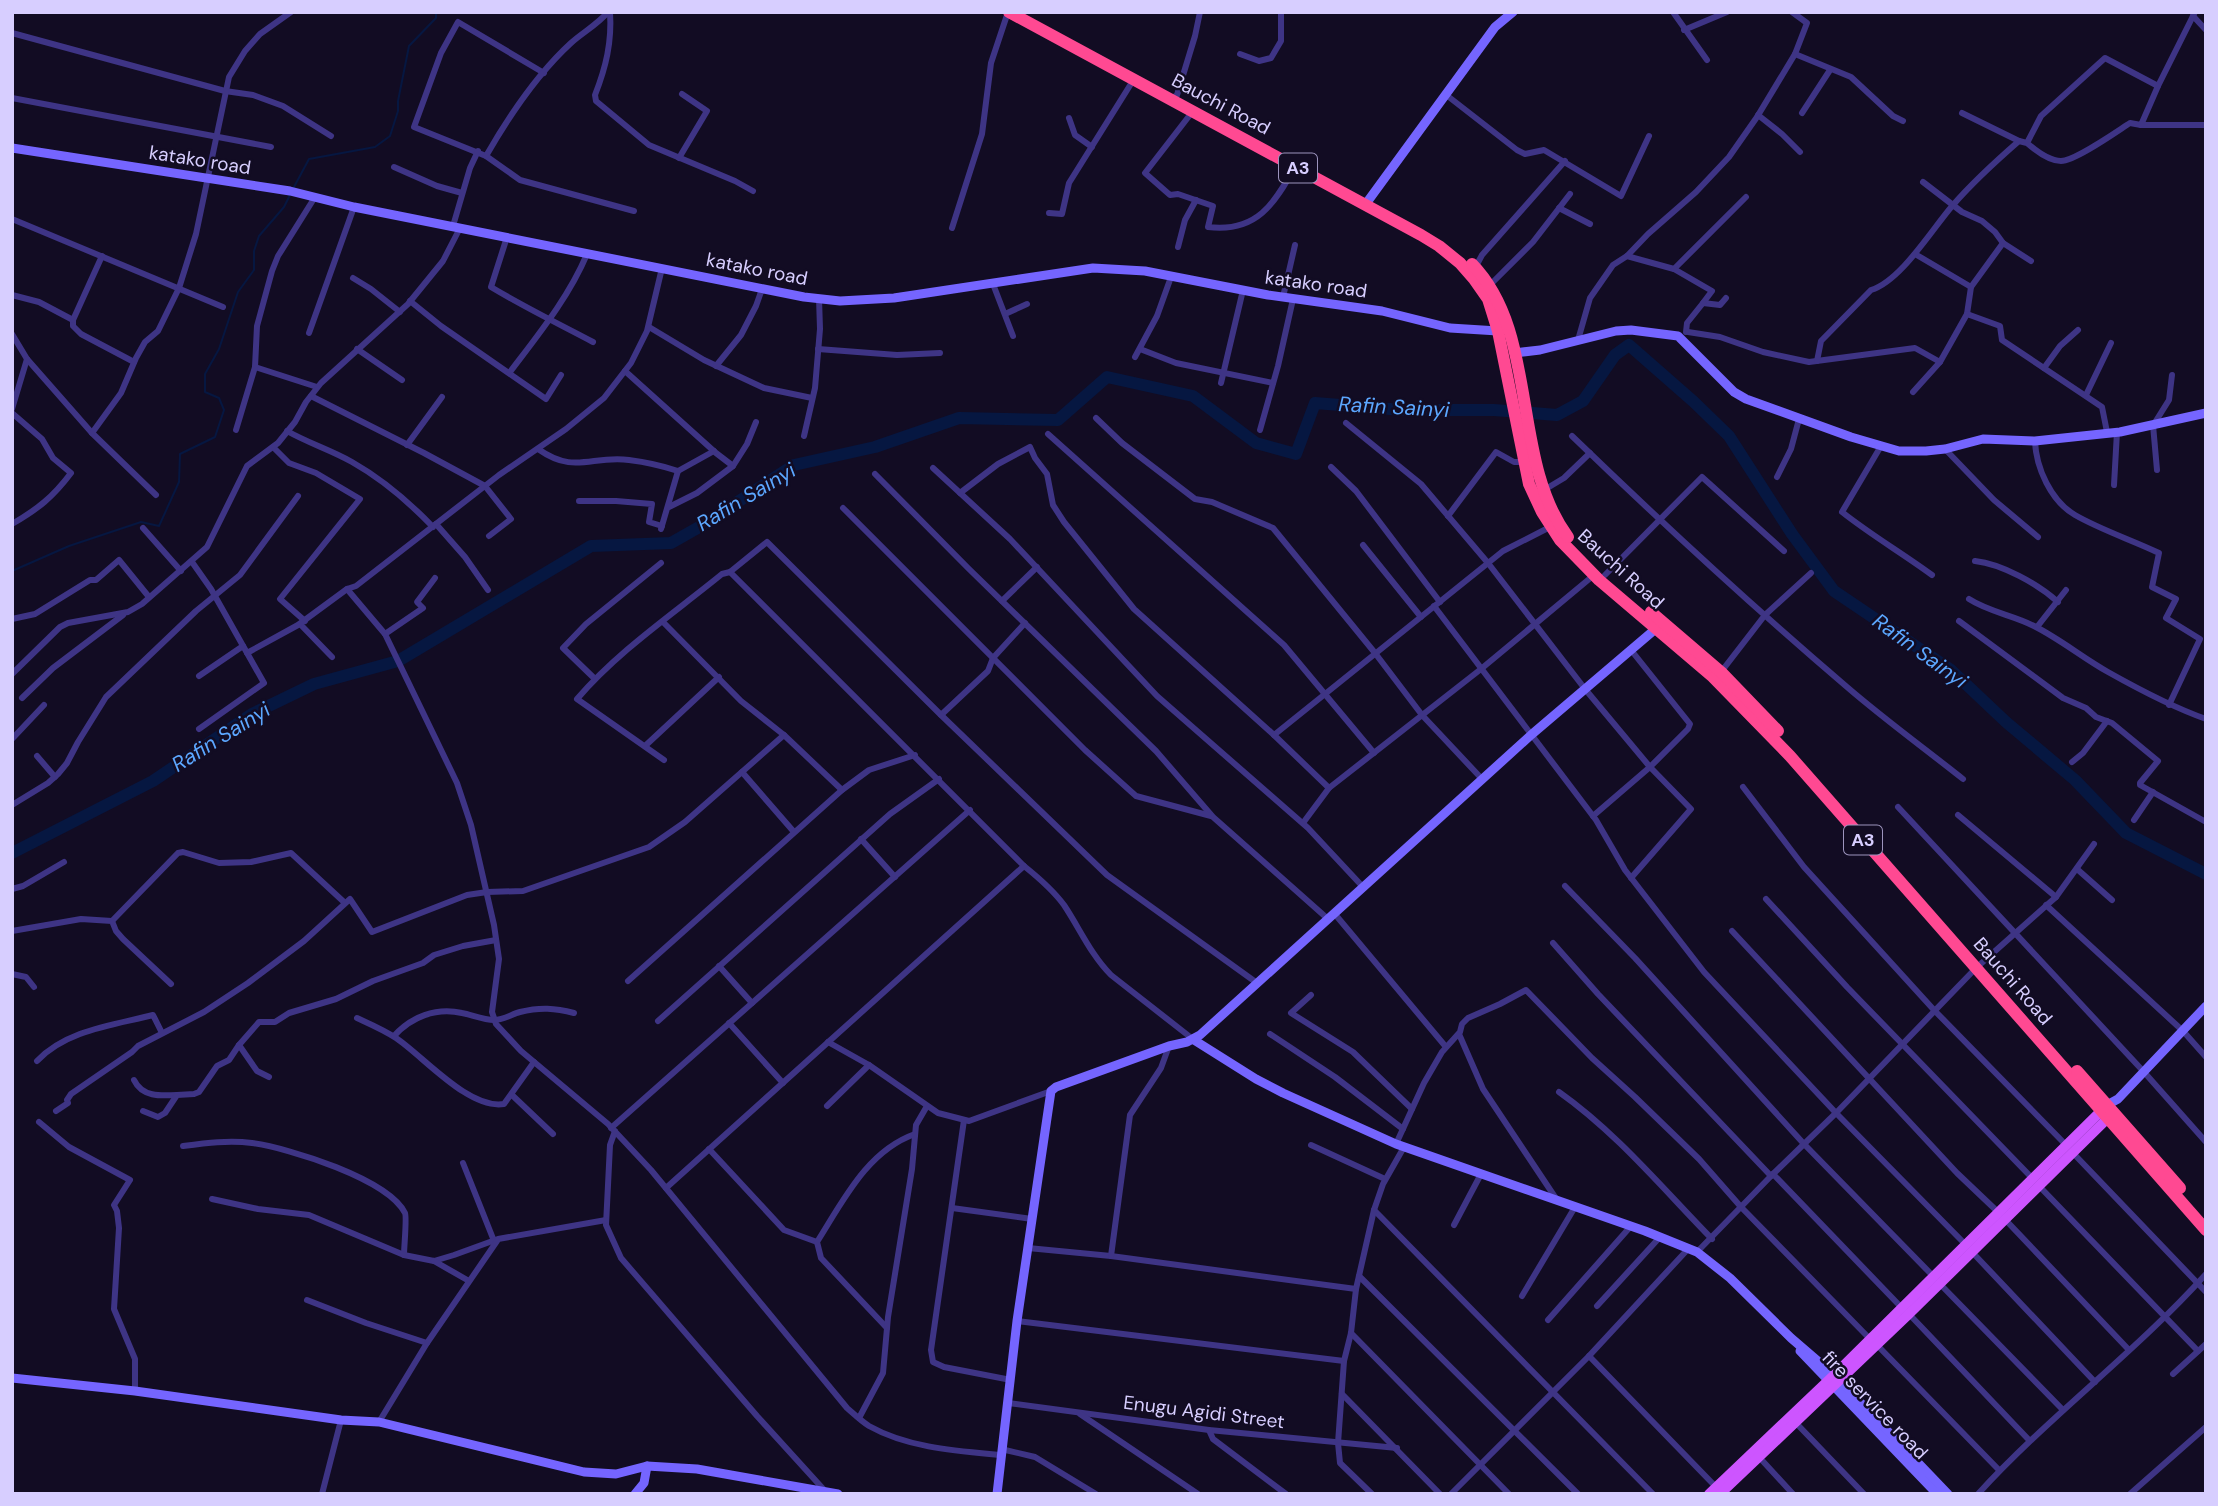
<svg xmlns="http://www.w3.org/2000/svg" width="2218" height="1506" viewBox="0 0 2218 1506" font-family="'DM Sans',sans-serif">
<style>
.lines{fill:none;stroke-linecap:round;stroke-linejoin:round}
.stream{stroke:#061741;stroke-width:2}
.river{stroke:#061741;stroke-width:12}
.street{stroke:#3e3485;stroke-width:6}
.secondary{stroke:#7565ff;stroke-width:9}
.primary{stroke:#cd55ff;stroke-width:10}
.highway{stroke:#ff4992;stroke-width:12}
.labels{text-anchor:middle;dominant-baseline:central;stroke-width:5;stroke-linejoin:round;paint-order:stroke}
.shield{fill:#120c23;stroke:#9c94bd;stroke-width:2}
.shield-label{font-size:18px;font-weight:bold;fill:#d7ceff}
.street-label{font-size:19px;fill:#d7ceff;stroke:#120c23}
.water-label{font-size:21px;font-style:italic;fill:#5ca7ff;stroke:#120c23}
</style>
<rect width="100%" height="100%" fill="#120c23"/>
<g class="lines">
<g class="stream">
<path d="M 294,187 L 309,159 L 375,147 L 390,136 L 398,111 L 398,101 L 409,46 L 436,18 L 436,12"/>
<path d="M 12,571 L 69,546 L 141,522 L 159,526 L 179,482 L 180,454 L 215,437 L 224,410 L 219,398 L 205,392 L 205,374 L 219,349 L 238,292 L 254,270 L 254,251 L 259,236 L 284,207 L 290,195"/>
</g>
<path class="river" d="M 12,853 L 153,781 L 252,714 L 314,684 L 398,661 L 591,546 L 671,543 L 701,526 L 794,465 L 875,447 L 959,418 L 1058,420 L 1107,377 L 1193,396 L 1256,443 L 1296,454 L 1315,403 L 1403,410 L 1494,410 L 1557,415 L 1583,401 L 1615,355 L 1629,345 L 1694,402 L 1729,436 L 1792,534 L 1834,591 L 1951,670 L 2006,722 L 2075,780 L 2126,833 L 2206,874"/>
<g class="street">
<path d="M 610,12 C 612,42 606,67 595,95 L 596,101 L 649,145 L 735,181 L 753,191"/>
<path d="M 1673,12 L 1707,60"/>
<path d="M 2193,16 L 2206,30"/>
<path d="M 1684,30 L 1727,12"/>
<path d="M 12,33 L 225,91 L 253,95 L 283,106 L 331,136"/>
<path d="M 1240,54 L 1259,61 L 1271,58 L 1281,41 L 1281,12"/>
<path d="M 1795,54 L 1851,77 L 1893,116 L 1903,121"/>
<path d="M 544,73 L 458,22 L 441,53 L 414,127 L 486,156 L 520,180 L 634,211"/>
<path d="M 2158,86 L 2195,12"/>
<path d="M 1445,94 L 1517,150 L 1525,154 L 1544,150 L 1621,196 L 1649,136"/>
<path d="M 12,98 L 271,147"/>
<path d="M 1171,99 L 1177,95 L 1195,36 L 1200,12"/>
<path d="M 1193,111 L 1145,173 L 1170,195 L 1178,194 L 1213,206 L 1208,227 C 1256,233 1275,204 1295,166"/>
<path d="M 1802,113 L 1830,70"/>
<path d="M 1962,113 L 2019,141"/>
<path d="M 1758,115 L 1782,134 L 1800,152"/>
<path d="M 1069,118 L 1075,135 L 1092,147"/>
<path d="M 2141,125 L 2206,125"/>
<path d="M 486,156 C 509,116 536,75 571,43 C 583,32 597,25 608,12"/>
<path d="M 679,158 L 707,111 L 682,94"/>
<path d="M 394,167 L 437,186 L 462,193"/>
<path d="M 1923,182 L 1962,212 L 1982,221 L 1995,232 L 2003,243 L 2031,261"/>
<path d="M 1559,208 L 1590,224"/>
<path d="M 1049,213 L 1062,214 L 1069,183 L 1134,79"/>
<path d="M 12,219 L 223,307"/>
<path d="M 453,226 L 470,168 L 478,151"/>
<path d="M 952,228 L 982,134 L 991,63 L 1008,12"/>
<path d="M 507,237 L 491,287 C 524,307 559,324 593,342"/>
<path d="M 1178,247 L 1185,220 L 1196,200"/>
<path d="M 1915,254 L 1971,287"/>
<path d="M 1627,256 L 1674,269 L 1746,197"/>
<path d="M 1475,268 L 1482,255 L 1565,161"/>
<path d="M 1674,269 L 1712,291 L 1703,303 L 1720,305 L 1726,298"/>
<path d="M 353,278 L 371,289 L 400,312"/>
<path d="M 993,284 L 1013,336"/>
<path d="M 1490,285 L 1533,242 L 1570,194"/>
<path d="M 12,295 L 39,302 L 73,320 L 73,326 L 81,334 L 134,362"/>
<path d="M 1283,297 L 1295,245"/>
<path d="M 410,301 L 441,326 L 546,399 L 561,375"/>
<path d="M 1005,314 L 1027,304"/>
<path d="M 1967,314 L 1971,287 L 2003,243"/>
<path d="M 73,320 L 102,256"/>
<path d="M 649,327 L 704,360 L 764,388 L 812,398"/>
<path d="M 1686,332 L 1687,323 L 1703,303"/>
<path d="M 1688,332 L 1720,337 L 1763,352 L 1809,362 L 1915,348 L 1940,362 L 1967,314 L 2000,326 L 2002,340 L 2102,407 L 2107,432"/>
<path d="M 309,333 L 354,207"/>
<path d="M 12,334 L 27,359 L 92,433 L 156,495"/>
<path d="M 1578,340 L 1590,298 L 1613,265 L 1627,256 L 1648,234 L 1696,192 L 1729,157 L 1757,117 L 1795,54 L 1807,23 L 1792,12"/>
<path d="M 357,349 L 402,380"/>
<path d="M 818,349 L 897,355 L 940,353"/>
<path d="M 1140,349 L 1176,363 L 1273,383"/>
<path d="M 1135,357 L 1157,316 L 1171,277"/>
<path d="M 1817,361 L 1821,341 L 1871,290 C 1901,281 1932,229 1953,205 C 1973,182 1996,161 2019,141 L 2027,143 L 2041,116 L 2105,58 L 2158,86 L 2141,125 L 2130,123 C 2116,132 2075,161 2061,161 C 2049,161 2035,150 2027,143"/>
<path d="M 716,366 L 741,335 L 756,306 L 762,289"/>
<path d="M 255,367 L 317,387"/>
<path d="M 2044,368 L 2060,346 L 2078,330"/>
<path d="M 625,371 L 716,453 L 733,466"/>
<path d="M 510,372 C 538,335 569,297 587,254"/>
<path d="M 1221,383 L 1243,290"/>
<path d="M 1913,392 L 1940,362"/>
<path d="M 2086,395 L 2111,343"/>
<path d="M 311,396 L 424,453 L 485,486 L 511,519 L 489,536"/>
<path d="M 12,409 L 27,359"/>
<path d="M 12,413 L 42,439 L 53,458 L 71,473 C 53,497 38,509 12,524"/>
<path d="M 1096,418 L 1122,443 L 1195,499 L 1212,502 L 1273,528 L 1375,653 L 1422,715 L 1482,779"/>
<path d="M 1346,423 L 1421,484 L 1488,563 L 1585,689 L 1650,767 L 1691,809 L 1631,878"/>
<path d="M 2154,424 L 2169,400 L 2172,375"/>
<path d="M 2153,425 L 2157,470"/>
<path d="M 236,430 L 255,367 L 257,326 L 272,271 L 278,256 L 315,197"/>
<path d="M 1260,430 L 1278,366 L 1293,299"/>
<path d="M 287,431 C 308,443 331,450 352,462 C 382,479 409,502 433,527"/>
<path d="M 92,433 L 121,393 L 136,358 L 145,342 L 158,331 L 179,288 L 196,234 L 229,77 L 245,51 L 260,34 L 291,12"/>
<path d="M 1048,434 L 1284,645 L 1374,753"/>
<path d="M 804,436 L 815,388 L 820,329 L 819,298"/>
<path d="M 1572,436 C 1661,522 1752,606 1847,687 C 1884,719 1924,748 1963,779"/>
<path d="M 2035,441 C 2036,468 2051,501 2075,515 C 2101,530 2132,540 2159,553 L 2152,587 L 2176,599 L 2166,618 L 2200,639 L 2169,705"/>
<path d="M 407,445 L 442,397"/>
<path d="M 1881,446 L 1842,512 C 1871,535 1902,553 1932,575"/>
<path d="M 273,447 L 289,463 L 316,473 L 360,499 L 280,599 L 305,621"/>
<path d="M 538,449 C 575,475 591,455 629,460 C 645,462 663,466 678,471 L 714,451"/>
<path d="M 1945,449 L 1994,500 L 2038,537"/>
<path d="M 1331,467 L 1356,491 L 1440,602"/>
<path d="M 933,468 L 1010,539 L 1157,696 L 1308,828 L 1363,887"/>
<path d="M 875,474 L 969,569 L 1156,751 L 1213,817 L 1328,919"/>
<path d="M 1777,477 L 1791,449 L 1799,419"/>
<path d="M 2114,485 L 2117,432"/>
<path d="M 1544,490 L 1564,478 L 1590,453"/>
<path d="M 960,493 L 998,464 L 1030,447 L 1035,458 L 1047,474 L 1053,505 L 1064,522 L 1134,609 L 1274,735 L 1329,788"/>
<path d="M 579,501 L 616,501 L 652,504 L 649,522 L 662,526"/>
<path d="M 669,507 L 697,493 L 733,466 L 747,444 L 756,422"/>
<path d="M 843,508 L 1085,750 L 1136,796 L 1211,816"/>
<path d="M 1448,516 L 1496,452 L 1514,462 L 1523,462"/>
<path d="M 436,524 L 465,557 L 488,590"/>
<path d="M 143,528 L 181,571"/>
<path d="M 661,529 L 678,471"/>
<path d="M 1363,545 L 1421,617"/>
<path d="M 1975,561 C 2002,564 2038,584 2058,602"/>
<path d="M 192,562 L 211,589 L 264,683 L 199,729"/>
<path d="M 730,572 L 1024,866 C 1039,878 1053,890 1064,905 C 1080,929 1091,955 1111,975 L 1194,1040"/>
<path d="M 1605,575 L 1702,477 L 1784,551"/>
<path d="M 347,589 L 385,634 L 457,783 L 471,825 L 494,925 L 499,959 L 492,1012 L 496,1024 L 521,1051 L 608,1124 L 651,1170 L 847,1408 C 854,1414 861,1421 869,1426 C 908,1448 957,1451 1001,1455"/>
<path d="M 1969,599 C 1989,612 2013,615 2034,626 C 2060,639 2083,658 2108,672 C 2140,690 2172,707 2206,719"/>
<path d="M 1002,601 L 1037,567"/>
<path d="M 1434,606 L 1596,820 L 1625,870 L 1704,972 L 1836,1113 L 1965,1244"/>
<path d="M 12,619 L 35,614 L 90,580 L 96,580 L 119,560 L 149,597"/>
<path d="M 1959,621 L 2063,698 L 2086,708 L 2096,717 L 2112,723 L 2158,761 L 2140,783 L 2140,785 L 2206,822"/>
<path d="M 663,622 L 741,701 L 784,735 L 842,790"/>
<path d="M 300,624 L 332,657"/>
<path d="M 2037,627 L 2066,590"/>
<path d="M 385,634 L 423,608 L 417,602 L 435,578"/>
<path d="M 247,653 L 298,625 L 347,589 L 356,586 L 499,475 L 566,429 L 604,398 L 631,363 L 647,331 L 662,268"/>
<path d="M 1721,672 L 1765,615 L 1811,573"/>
<path d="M 12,674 L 60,627 L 68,623 L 128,612 L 142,604 L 207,547 L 247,466 L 278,443 L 295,422 L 306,402 L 321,383 L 408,304 L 443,261 L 460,228"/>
<path d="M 199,676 L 243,646"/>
<path d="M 595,679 L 563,648 L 586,624 L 661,563"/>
<path d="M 22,698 L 53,668 L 123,615"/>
<path d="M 941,715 L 988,671 L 993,658 L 1025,623"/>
<path d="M 1274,735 L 1503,551 L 1550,527"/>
<path d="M 12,739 L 44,705"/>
<path d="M 645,746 L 719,677"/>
<path d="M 37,756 L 55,777"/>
<path d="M 664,760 L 577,699 C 618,651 673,614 722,574 L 730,572 L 767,542 L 941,715 L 1107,875 L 1257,983"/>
<path d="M 2072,762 L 2083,753 L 2107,721"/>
<path d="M 742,772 L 794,832"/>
<path d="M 1743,787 L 1804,867 L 1934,1010 L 2066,1145"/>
<path d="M 12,805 L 48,783 L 58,774 L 67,763 L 78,742 L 106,697 L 196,611 L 240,575 L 298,496"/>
<path d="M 1898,807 L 2144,1072 L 2206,1142"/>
<path d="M 1958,815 L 2056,897"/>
<path d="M 1593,816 L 1650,767 L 1688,729 L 1690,724 L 1631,650"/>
<path d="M 2134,820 L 2153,792"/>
<path d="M 1303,823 L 1329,788 L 1481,669 L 1594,575"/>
<path d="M 861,839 L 895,877"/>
<path d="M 2077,869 L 2112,900"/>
<path d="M 1565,886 L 1635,958 L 1804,1144 L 1933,1276"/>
<path d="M 12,889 L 23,886 L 64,862"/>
<path d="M 1766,899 L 1847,987 L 2033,1179"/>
<path d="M 2046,905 L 2183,1031 L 2206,1057"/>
<path d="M 1334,913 L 1446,1047"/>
<path d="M 112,921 L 178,853 L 183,852 L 219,863 L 251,862 L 291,853 L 345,903"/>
<path d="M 12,931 L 81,919 L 112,921 L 116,931 L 123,939 L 171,984"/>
<path d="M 1732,931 L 1957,1173 L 1998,1212 L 2129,1350"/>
<path d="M 1553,943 L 1598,994 L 1771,1176"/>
<path d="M 719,966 L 752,1003"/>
<path d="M 12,974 L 26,977 L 34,987"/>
<path d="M 628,981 L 842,790 L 869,770 L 915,755"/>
<path d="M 1311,995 L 1291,1013 L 1353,1052 L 1412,1109"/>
<path d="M 357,1018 C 370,1024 384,1030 396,1038 C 423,1056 469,1110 504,1104 L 534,1062"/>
<path d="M 658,1021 L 890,814 L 939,779"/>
<path d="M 729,1023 L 783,1083"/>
<path d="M 1270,1034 L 1335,1077 L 1403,1129"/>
<path d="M 1459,1034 L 1483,1089 L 1557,1200"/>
<path d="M 394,1036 C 411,1017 436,1007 462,1013 C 472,1015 484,1020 494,1020 C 503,1020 512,1014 520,1012 C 540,1007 555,1008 574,1013"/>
<path d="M 828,1042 L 869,1065 L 938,1113 L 969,1121 L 1051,1091"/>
<path d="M 239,1045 L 257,1071 L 269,1077"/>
<path d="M 37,1061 C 66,1030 114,1025 153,1015 L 162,1033"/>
<path d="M 134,1080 C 142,1097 160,1096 177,1095"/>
<path d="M 1559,1092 C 1617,1133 1663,1189 1712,1239"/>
<path d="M 512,1095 L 553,1134"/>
<path d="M 827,1106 L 869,1065"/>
<path d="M 56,1111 L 68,1103 L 67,1100 L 71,1094 L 132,1052 L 138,1046 L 204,1012 L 248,983 L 304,941 L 350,899 L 372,932 L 467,895 L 487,892 L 523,891 L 649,847 L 685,822 L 784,735"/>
<path d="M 143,1111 L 158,1117 L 165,1113 L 177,1095 L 194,1094 L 199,1092 L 217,1066 L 229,1060 L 239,1045 L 259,1022 L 275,1022 L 289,1013 L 336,999 L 373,981 L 423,963 L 434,955 L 463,946 L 496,940"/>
<path d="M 964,1120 L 931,1350 L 933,1362 L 944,1367 L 1011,1380"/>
<path d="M 39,1122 L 69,1147 L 130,1180 L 114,1205 L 117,1211 L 119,1228 L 114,1309 L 135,1359 L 135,1391"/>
<path d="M 611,1128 L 970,810"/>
<path d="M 615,1131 L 610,1145 L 606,1225 L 621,1258 L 757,1416 L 826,1492"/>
<path d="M 1396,1144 L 1424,1083 L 1442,1052 L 1460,1032 L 1462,1024 L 1468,1018 L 1500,1004 L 1526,990 L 1592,1058 L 1635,1097 L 1699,1159 L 1741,1207 L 1869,1338"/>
<path d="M 1311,1145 L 1385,1179"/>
<path d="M 183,1146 C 206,1143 229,1140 252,1143 C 289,1148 388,1179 405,1213 C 407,1217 404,1247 404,1255"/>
<path d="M 709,1149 L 784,1230 L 817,1242"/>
<path d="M 2073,1153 L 2206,1292"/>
<path d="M 463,1163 L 494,1241"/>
<path d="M 1773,1174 L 1901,1307"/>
<path d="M 2040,1187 L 2198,1351"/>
<path d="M 666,1188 L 1024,866"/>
<path d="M 212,1199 L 258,1209 L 309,1215 L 404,1255 L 434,1261 L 454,1255 L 498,1239 L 606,1220"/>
<path d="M 952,1208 L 1032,1219"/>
<path d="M 1374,1210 L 1653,1494"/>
<path d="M 1454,1225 L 1481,1174"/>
<path d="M 1028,1248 L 1111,1256 L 1356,1289"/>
<path d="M 1697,1252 L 1771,1176 L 1836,1113 L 1976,968 L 2056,897 L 2094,844"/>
<path d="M 1972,1252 L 2095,1382"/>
<path d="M 1111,1256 L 1130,1115 L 1161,1068 L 1169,1046"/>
<path d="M 434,1261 L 469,1281"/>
<path d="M 1359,1276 L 1578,1494"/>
<path d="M 1939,1283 L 2063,1410"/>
<path d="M 1522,1296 L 1575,1207"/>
<path d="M 307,1300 L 366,1323 L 427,1343"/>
<path d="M 1597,1306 L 1660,1237"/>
<path d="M 1909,1314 L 2029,1440"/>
<path d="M 1548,1320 L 1631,1226"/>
<path d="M 1017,1321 L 1344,1361"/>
<path d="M 887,1328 L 821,1258 L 817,1242 C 843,1201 867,1151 915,1134"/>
<path d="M 1351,1333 L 1509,1494"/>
<path d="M 1877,1345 L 1999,1470"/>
<path d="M 1589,1356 L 1716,1487"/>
<path d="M 2173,1374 L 2206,1344"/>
<path d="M 1342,1394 L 1440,1494"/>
<path d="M 1008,1403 L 1209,1430 L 1397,1448"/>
<path d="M 1080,1414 L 1198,1494"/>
<path d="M 859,1418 L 883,1373 L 888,1317 L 912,1169 L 916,1125 L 927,1106"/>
<path d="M 379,1422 L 427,1343 L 497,1241"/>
<path d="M 1796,1423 L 1864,1494"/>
<path d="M 1209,1430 L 1213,1439 L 1286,1494"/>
<path d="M 1001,1449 L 1035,1457 L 1096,1494"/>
<path d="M 1759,1457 L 1793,1494"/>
<path d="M 322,1494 L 341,1420"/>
<path d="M 1372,1494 L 1340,1463 L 1338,1443 L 1344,1361 L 1351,1333 L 1356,1289 L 1374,1210 L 1383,1184 L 1404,1147"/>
<path d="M 1451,1494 L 1589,1356 L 1689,1248"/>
<path d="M 1978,1494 C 2049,1416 2135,1353 2206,1274"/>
<path d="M 2130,1494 L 2206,1427"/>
</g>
<g class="secondary">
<path d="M 12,148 L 290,191 L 354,207 L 804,297 L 840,301 L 894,298 L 1093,268 L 1145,271 L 1268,295 L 1382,311 L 1450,328 L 1498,331"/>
<path d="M 1365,205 L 1495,27 L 1513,12"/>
<path d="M 1514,353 L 1540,350 L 1616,331 L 1631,330 L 1678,336 L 1734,392 L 1746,399 L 1851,437 L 1899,451 L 1926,451 L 1945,449 L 1983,439 L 2035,441 L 2120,432 L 2206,413"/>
<path d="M 1194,1040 L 1256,1079 L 1283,1093 L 1396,1144 L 1645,1231 L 1697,1252 L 1730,1278 L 1791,1338 L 1834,1375 L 1948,1494"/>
<path d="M 2107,1105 L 2118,1099 L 2206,1006"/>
<path d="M 1800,1351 L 1937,1494"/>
<path d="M 12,1378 L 135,1391 L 341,1420 L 379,1422 L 584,1472 L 616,1474 L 647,1466 L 697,1469 L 838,1494"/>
<path d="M 635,1494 L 644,1483 L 647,1466"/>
<path d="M 997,1494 L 1017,1321 L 1051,1091 L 1056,1087 L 1169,1046 L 1187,1042 L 1200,1035 L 1531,735 L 1659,626"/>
</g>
<g class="primary">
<path d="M 1709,1494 L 1834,1375 L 2104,1108"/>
<path d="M 1720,1494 L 1909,1314 L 2112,1114"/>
</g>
<g class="highway">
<path d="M 1009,12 L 1421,235 L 1439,246 L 1460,263 L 1474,279 L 1488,299 L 1498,331 L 1529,484 L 1542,512 L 1560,540 L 1599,580 L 1713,677 L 1790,756 L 2206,1230"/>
<path d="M 1472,264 C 1540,334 1510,459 1568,537"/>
<path d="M 1651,612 L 1721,672 L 1778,731"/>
<path d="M 2077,1071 L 2180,1188"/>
</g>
</g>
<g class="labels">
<g class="shield">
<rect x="1279" y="153.5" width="38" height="29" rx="5"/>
<rect x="1844" y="825.5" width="38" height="29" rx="5"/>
</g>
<g class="shield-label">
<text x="1298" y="168">A3</text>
<text x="1863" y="840">A3</text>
</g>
<g class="street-label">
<text transform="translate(1221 104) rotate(28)">Bauchi Road</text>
<text transform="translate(200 160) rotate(9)">katako road</text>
<text transform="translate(757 269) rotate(11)">katako road</text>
<text transform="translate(1316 284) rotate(8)">katako road</text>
<text transform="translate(1621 569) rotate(42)">Bauchi Road</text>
<text transform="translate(2013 981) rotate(49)">Bauchi Road</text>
<text transform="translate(1875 1405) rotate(46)">fire service road</text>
<text transform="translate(1204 1412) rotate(7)">Enugu Agidi Street</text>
</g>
<g class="water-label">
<text transform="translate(1394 407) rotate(3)">Rafin Sainyi</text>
<text transform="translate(746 497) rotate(-31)">Rafin Sainyi</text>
<text transform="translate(1920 651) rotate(36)">Rafin Sainyi</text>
<text transform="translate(221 737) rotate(-32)">Rafin Sainyi</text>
</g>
</g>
<rect width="2218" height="1506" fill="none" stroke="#d7ceff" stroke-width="28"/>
</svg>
